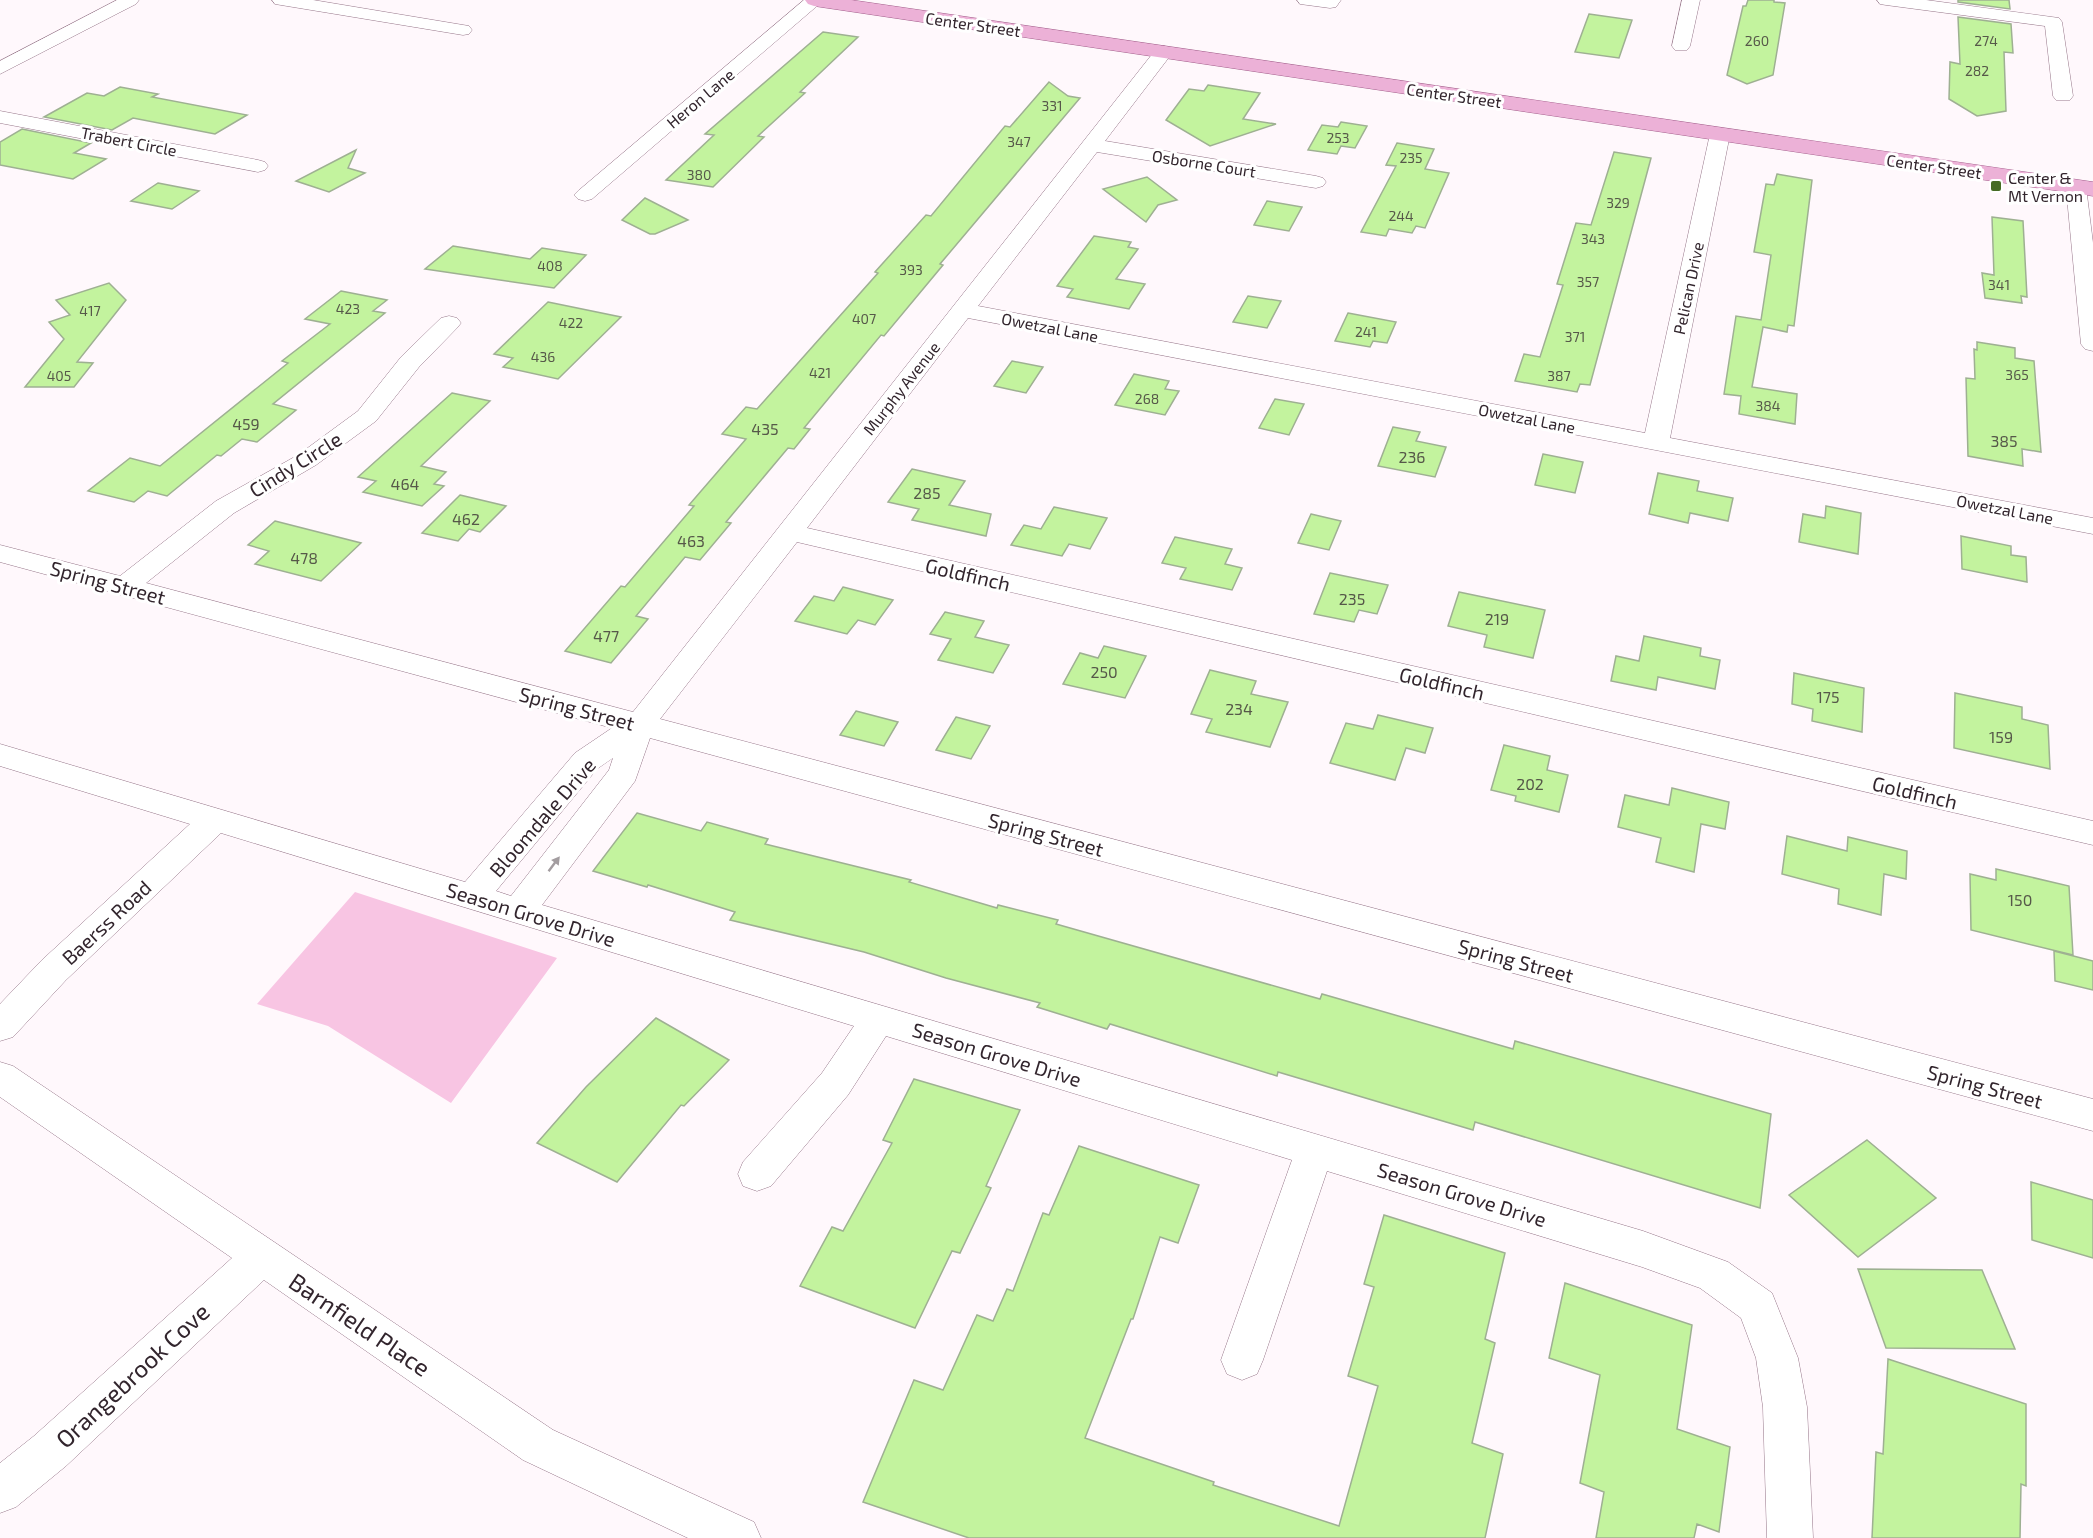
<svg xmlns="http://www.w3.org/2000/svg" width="2093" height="1538" viewBox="0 0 2093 1538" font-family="'Exo 2',sans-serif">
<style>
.green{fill:#f8c5e3}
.building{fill:#c3f39e;stroke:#9eb092;stroke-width:1.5}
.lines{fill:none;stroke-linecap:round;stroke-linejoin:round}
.minor-casing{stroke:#967689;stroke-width:1}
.major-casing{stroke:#a35e8b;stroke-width:1}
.minor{fill:#fff;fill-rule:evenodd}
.major{fill:#ecb1d7;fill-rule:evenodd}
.oneway{fill:#a39da0}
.poi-dot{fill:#466b24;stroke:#fff;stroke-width:2}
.labels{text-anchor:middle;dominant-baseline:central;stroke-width:6;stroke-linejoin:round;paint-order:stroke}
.far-number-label{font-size:14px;fill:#565849}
.far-street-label{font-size:16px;fill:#32252d;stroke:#fff}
.far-poi-label{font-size:16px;fill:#32252d;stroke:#fff;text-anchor:start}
.number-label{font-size:16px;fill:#565849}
.street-label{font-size:20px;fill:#32252d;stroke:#fff}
.near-street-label{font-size:24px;fill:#32252d;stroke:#fff}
</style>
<rect width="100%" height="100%" fill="#fff8fc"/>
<path class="green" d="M 355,892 L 557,958 L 451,1103 L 328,1026 L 257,1004 Z"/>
<g class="building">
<path d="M 1748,0 L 1774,0 L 1774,2 L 1785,3 L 1773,75 L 1747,84 L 1727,75 L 1743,6 L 1746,6 Z"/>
<path d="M 1958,0 L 2009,0 L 2010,9 L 1958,2 Z"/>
<path d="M 1589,14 L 1632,20 L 1619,58 L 1575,52 Z"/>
<path d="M 1958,17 L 2011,24 L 2013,53 L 2004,52 L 2006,111 L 1977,116 L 1949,99 L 1950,62 L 1960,64 Z"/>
<path d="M 823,32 L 858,37 L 800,92 L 805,93 L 758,136 L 764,137 L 713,187 L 666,180 L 714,135 L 705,134 Z"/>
<path d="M 1049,82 L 1068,96 L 1080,98 L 940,264 L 943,265 L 884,336 L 881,335 L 804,428 L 810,429 L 794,449 L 788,448 L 726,522 L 731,523 L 700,560 L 685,557 L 636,616 L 648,619 L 611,663 L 565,651 L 621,586 L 625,587 L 694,506 L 689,505 L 746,439 L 722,434 L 746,407 L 757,409 L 878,273 L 875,272 L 926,215 L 931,216 L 1005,126 L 1010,127 Z"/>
<path d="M 1208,85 L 1260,93 L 1243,119 L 1276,124 L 1210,146 L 1166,120 L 1189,89 L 1204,91 Z"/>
<path d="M 120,87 L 158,94 L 152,97 L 247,115 L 215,134 L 133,118 L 112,130 L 44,117 L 87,93 L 104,96 Z"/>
<path d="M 1341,122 L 1367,126 L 1355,148 L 1341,146 L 1337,154 L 1308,150 L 1322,125 L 1338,127 Z"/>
<path d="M 22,129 L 91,143 L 74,153 L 106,159 L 73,179 L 0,165 L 0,142 Z"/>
<path d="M 1397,143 L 1434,149 L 1425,169 L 1449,173 L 1425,228 L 1416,226 L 1412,233 L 1389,229 L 1386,236 L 1361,232 L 1396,166 L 1386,165 Z"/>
<path d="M 356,150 L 348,168 L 365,173 L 329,192 L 296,181 Z"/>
<path d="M 1614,152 L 1651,158 L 1590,385 L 1580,384 L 1577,392 L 1515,381 L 1524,354 L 1540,357 L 1563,285 L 1557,284 L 1576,223 L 1591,225 Z"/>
<path d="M 1777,174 L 1812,180 L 1794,326 L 1788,325 L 1787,332 L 1763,327 L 1752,387 L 1797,394 L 1795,424 L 1739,414 L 1741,396 L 1724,394 L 1736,316 L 1761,320 L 1771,255 L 1754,252 L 1766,184 L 1774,185 Z"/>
<path d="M 1147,177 L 1177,200 L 1158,205 L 1146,222 L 1103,189 Z"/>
<path d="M 158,183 L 199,191 L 172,209 L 131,201 Z"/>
<path d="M 645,198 L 688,220 L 655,234 L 650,234 L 622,220 Z"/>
<path d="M 1267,201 L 1302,207 L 1289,231 L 1254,225 Z"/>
<path d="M 1992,217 L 2023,221 L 2027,297 L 2021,296 L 2022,303 L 1985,298 L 1982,273 L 1994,275 Z"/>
<path d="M 1094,236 L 1131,242 L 1128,247 L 1138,249 L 1116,279 L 1145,284 L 1129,309 L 1067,297 L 1073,289 L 1057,286 Z"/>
<path d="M 453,246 L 530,259 L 542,248 L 586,255 L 554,288 L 425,269 Z"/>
<path d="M 109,283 L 126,300 L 77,362 L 93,363 L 74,387 L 25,387 L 64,339 L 49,322 L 70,315 L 56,300 Z"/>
<path d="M 341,291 L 387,300 L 373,311 L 385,313 L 273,404 L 296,410 L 257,442 L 242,439 L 221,456 L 217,455 L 167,496 L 148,491 L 134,502 L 88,491 L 130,458 L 160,466 L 288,363 L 282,361 L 330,324 L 305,319 Z"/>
<path d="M 1248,296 L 1281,301 L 1267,328 L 1233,322 Z"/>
<path d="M 548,302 L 621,317 L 558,379 L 503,367 L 513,358 L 494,354 Z"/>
<path d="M 1348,313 L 1396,322 L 1387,343 L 1373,341 L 1370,347 L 1335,341 Z"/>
<path d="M 1977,342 L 2015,348 L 2015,358 L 2034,361 L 2041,452 L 2022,449 L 2023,466 L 1968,456 L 1966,378 L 1975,379 L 1974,349 L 1977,350 Z"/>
<path d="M 1012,361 L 1043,367 L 1026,393 L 994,386 Z"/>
<path d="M 1134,374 L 1169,381 L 1165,389 L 1179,391 L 1165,415 L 1115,405 Z"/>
<path d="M 452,393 L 490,401 L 421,466 L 446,472 L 434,484 L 444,486 L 422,506 L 363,492 L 376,481 L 358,477 Z"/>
<path d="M 1275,399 L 1304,404 L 1289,435 L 1259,428 Z"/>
<path d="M 1393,427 L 1420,432 L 1416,441 L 1446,447 L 1435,477 L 1378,466 Z"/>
<path d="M 1543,454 L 1583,462 L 1575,493 L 1535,485 Z"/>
<path d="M 912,469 L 965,481 L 949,505 L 991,514 L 986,536 L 912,520 L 919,509 L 888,502 Z"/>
<path d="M 1658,473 L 1699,481 L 1697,491 L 1733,498 L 1728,521 L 1690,513 L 1688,523 L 1649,514 Z"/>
<path d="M 460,495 L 506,506 L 480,532 L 469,529 L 458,541 L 422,533 Z"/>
<path d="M 1826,506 L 1861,513 L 1858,554 L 1799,542 L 1803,514 L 1825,518 Z"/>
<path d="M 1054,507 L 1107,518 L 1090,549 L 1069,544 L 1062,556 L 1011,545 L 1024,525 L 1041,529 Z"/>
<path d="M 1311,514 L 1341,521 L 1329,550 L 1298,543 Z"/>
<path d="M 275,521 L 361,543 L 321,581 L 255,564 L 269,551 L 248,545 Z"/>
<path d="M 1961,536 L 2011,546 L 2011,555 L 2026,557 L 2027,582 L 1962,569 Z"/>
<path d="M 1175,537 L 1232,549 L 1225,564 L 1242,568 L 1232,590 L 1180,579 L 1186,568 L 1162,563 Z"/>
<path d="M 1330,573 L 1388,585 L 1377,614 L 1359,610 L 1354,622 L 1314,614 Z"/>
<path d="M 843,587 L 893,600 L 875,625 L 858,620 L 847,634 L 795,621 L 814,596 L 834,601 Z"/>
<path d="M 1459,592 L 1545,610 L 1533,658 L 1484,647 L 1487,635 L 1448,626 Z"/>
<path d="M 945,612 L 984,621 L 975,637 L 1009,645 L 993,673 L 938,660 L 951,639 L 930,634 Z"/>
<path d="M 1644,636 L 1701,648 L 1700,656 L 1720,660 L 1715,689 L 1658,677 L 1656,690 L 1611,681 L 1616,656 L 1639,661 Z"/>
<path d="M 1104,646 L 1146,656 L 1125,698 L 1063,684 L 1080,653 L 1098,658 Z"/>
<path d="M 1210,670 L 1256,681 L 1251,694 L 1288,702 L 1270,747 L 1206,732 L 1212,719 L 1191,714 Z"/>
<path d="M 1794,673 L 1864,688 L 1862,732 L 1812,721 L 1813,709 L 1792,704 Z"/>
<path d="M 1955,693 L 2022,707 L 2022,719 L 2048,725 L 2050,769 L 1954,748 Z"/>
<path d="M 856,711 L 898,722 L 884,746 L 840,735 Z"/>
<path d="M 1378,715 L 1433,728 L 1425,753 L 1406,748 L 1395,780 L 1330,763 L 1346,723 L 1373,729 Z"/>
<path d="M 956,717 L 990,726 L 971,759 L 936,750 Z"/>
<path d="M 1504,745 L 1550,756 L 1547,770 L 1568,775 L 1559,812 L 1515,801 L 1516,796 L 1491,790 Z"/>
<path d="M 1672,788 L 1729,802 L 1725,829 L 1701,824 L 1694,872 L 1656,862 L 1661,838 L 1618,827 L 1625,795 L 1669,805 Z"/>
<path d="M 637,813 L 701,831 L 707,822 L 768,839 L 765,844 L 911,880 L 909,882 L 997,908 L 998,905 L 1058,920 L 1056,924 L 1320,999 L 1322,994 L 1513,1049 L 1515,1041 L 1771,1114 L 1760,1208 L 1475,1122 L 1473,1130 L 1278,1072 L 1277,1076 L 1110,1024 L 1107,1029 L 1037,1007 L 1040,1003 L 946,978 L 864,952 L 730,920 L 735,912 L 648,885 L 647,887 L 593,871 Z"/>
<path d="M 1787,836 L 1847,851 L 1848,837 L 1907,851 L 1906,879 L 1884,874 L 1881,915 L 1838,904 L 1839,889 L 1782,874 Z"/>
<path d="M 1996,869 L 2069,886 L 2073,955 L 1971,930 L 1970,874 L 1996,880 Z"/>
<path d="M 2054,951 L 2093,961 L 2093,990 L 2055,981 Z"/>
<path d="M 656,1018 L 729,1060 L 684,1106 L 681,1105 L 617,1182 L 537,1143 L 586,1087 Z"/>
<path d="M 914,1079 L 1020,1110 L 986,1186 L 991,1188 L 960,1253 L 952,1251 L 915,1328 L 800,1286 L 832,1227 L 843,1231 L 892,1143 L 883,1140 Z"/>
<path d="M 1867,1140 L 1936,1198 L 1858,1257 L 1789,1195 Z"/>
<path d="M 1079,1146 L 1199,1185 L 1178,1243 L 1160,1237 L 1133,1319 L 1131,1319 L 1085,1438 L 1214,1482 L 1213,1485 L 1339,1526 L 1378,1386 L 1348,1376 L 1374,1287 L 1364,1284 L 1384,1215 L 1505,1253 L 1485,1339 L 1495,1343 L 1472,1443 L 1503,1454 L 1485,1538 L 969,1538 L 863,1502 L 914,1380 L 943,1390 L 977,1315 L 993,1321 L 1007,1289 L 1013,1291 L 1043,1213 L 1049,1215 Z"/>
<path d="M 2031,1182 L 2093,1200 L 2093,1258 L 2032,1240 Z"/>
<path d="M 1858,1269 L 1982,1270 L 2015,1349 L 1886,1348 Z"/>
<path d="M 1565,1283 L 1692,1325 L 1677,1429 L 1730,1447 L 1719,1532 L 1697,1524 L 1694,1538 L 1596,1538 L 1604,1492 L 1580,1483 L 1600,1375 L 1549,1358 Z"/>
<path d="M 1888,1359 L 2026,1404 L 2026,1486 L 2021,1484 L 2020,1538 L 1872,1538 L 1876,1452 L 1883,1454 Z"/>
</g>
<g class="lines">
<g class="minor-casing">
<g id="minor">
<path d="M 117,0 L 139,0 L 136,4 L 0,74 L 0,61 Z"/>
<path d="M 272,0 L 313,0 L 469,26 L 472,30 L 469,34 L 463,35 L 281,5 L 275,4 Z"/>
<path d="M 804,0 L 824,0 L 592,199 L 585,201 L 578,199 L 574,195 L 578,191 Z"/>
<path d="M 1297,0 L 1341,0 L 1336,7 L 1330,8 L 1300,4 Z"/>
<path d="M 1682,0 L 1700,0 L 1690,46 L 1687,50 L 1675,50 L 1672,46 Z"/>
<path d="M 1877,0 L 1926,0 L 2059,18 L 2062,22 L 2073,96 L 2070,100 L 2056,100 L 2053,96 L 2045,26 L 1886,5 L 1880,4 Z"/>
<path d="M 1164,46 L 1171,48 L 1173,52 L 1105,141 L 1316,176 L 1323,178 L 1326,182 L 1323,186 L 1316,188 L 1097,152 L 978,306 L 1645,433 L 1710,134 L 1713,130 L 1727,130 L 1730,134 L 1670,438 L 2093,518 L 2093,534 L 968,318 L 807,528 L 2093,821 L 2093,845 L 797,542 L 660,719 L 2093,1099 L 2093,1131 L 650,738 L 635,781 L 542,905 L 1643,1231 L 1728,1262 L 1772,1293 L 1798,1358 L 1807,1407 L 1813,1538 L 1767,1538 L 1763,1407 L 1756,1358 L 1741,1318 L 1700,1288 L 1642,1267 L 1327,1171 L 1263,1360 L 1257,1374 L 1242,1380 L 1227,1374 L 1221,1360 L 1292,1160 L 886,1036 L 848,1095 L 771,1186 L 757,1191 L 743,1186 L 738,1174 L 743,1162 L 822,1073 L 854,1026 L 221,833 L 66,980 L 13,1037 L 0,1041 L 0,1004 L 42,960 L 190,824 L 0,766 L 0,744 L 465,882 L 575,753 L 612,728 L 0,562 L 0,545 L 120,576 L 216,501 L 298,455 L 358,411 L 401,357 L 441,318 L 449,316 L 457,318 L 461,323 L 457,328 L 419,367 L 376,421 L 316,465 L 234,513 L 146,583 L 633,712 L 1157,48 ZM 613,758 L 609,770 L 511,896 L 496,891 L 597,769 Z"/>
<path d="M 0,111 L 258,160 L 265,162 L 268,166 L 265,170 L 258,172 L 0,123 Z"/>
<path d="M 2076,181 L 2083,183 L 2086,187 L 2093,243 L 2093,351 L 2085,349 L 2081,344 L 2066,187 L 2069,183 Z"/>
<path d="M 0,1062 L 13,1066 L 553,1430 L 754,1522 L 761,1538 L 688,1538 L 523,1460 L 264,1280 L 66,1466 L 16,1507 L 0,1513 L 0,1463 L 34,1436 L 232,1258 L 0,1097 Z"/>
</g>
</g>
<g class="major-casing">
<path id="major" d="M 805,0 L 851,0 L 2093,182 L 2093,196 L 814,6 L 808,4 Z"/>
</g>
<use href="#minor" class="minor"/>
<use href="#major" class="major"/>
</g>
<defs><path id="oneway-solid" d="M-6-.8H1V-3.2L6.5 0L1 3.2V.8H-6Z" transform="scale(1.5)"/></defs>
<use class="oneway" href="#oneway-solid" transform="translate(554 864) rotate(-53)"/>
<rect class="poi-dot" x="1990" y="180" width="12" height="12" rx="3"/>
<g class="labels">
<g class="far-number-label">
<text x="1757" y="40">260</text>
<text x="1986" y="40">274</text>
<text x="1977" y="70">282</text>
<text x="1052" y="105">331</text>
<text x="1338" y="137">253</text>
<text x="1019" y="141">347</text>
<text x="1411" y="157">235</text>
<text x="699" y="174">380</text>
<text x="1618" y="202">329</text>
<text x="1401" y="215">244</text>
<text x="1593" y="238">343</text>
<text x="550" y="265">408</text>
<text x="911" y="269">393</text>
<text x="1588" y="281">357</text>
<text x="1999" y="284">341</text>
<text x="348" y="308">423</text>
<text x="90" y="310">417</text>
<text x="864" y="318">407</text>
<text x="571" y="322">422</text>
<text x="1366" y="331">241</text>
<text x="1575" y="336">371</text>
<text x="543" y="356">436</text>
<text x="820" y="372">421</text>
<text x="2017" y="374">365</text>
<text x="59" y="375">405</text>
<text x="1559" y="375">387</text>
<text x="1147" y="398">268</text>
<text x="1768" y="405">384</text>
</g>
<g class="far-street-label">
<text transform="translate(973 24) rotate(8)">Center Street</text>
<text transform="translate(1454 95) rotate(8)">Center Street</text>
<text transform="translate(700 98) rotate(-40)">Heron Lane</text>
<text transform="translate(129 141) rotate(11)">Trabert Circle</text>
<text transform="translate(1204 163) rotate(9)">Osborne Court</text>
<text transform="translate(1934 166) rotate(8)">Center Street</text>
<text transform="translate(1688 288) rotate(-78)">Pelican Drive</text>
<text transform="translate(1050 327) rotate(11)">Owetzal Lane</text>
<text transform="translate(901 388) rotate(-52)">Murphy Avenue</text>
<text transform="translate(1527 418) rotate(11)">Owetzal Lane</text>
<text transform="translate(2005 509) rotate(11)">Owetzal Lane</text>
</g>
<g class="far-poi-label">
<text x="2008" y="177">Center &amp;<tspan x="2008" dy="18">Mt Vernon</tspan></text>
</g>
<g class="number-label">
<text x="246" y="423">459</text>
<text x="765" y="428">435</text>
<text x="2004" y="440">385</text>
<text x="1412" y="456">236</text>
<text x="405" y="483">464</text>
<text x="927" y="492">285</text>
<text x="466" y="518">462</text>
<text x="691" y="540">463</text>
<text x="304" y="557">478</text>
<text x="1352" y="598">235</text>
<text x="1497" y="618">219</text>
<text x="606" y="635">477</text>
<text x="1104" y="671">250</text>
<text x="1828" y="696">175</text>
<text x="1239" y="708">234</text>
<text x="2001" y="736">159</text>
<text x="1530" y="783">202</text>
<text x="2020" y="899">150</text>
</g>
<g class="street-label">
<text transform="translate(295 464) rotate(-32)">Cindy Circle</text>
<text transform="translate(968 574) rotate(13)">Goldfinch</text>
<text transform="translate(108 582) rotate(15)">Spring Street</text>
<text transform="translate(1442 683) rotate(13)">Goldfinch</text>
<text transform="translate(577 708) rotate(15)">Spring Street</text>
<text transform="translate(1915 792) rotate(13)">Goldfinch</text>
<text transform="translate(542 817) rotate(-49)">Bloomdale Drive</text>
<text transform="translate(1046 834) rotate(15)">Spring Street</text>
<text transform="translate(531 914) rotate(17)">Season Grove Drive</text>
<text transform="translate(106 922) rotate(-43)">Baerss Road</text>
<text transform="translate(1516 960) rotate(15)">Spring Street</text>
<text transform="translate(997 1054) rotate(17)">Season Grove Drive</text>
<text transform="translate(1985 1086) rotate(15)">Spring Street</text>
<text transform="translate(1462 1194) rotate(17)">Season Grove Drive</text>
</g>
<g class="near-street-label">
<text transform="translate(360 1324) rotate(34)">Barnfield Place</text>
<text transform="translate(132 1375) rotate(-43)">Orangebrook Cove</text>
</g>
</g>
</svg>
